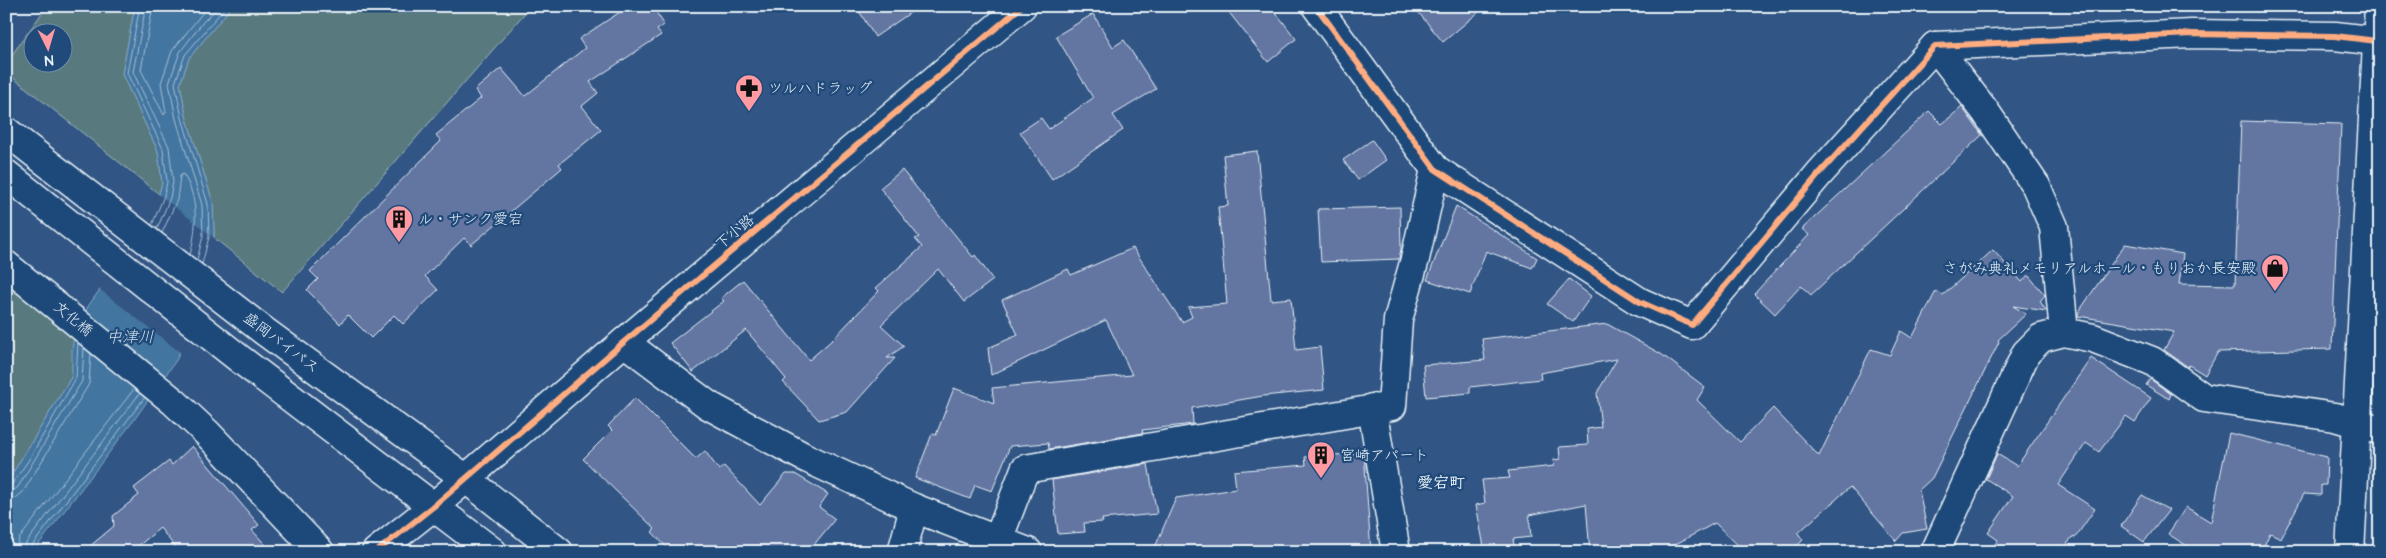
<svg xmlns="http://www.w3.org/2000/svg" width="2386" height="558" viewBox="0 0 2386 558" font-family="'Architects Daughter','Klee One',sans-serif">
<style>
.green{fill:#597a7f;stroke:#a0b6bc;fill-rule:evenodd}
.water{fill:#4375a0;stroke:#85a7c3}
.pier{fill:#315584}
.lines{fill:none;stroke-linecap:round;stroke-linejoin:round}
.shore{stroke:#a6bfd5;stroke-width:1}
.building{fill:#6376a2;stroke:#e8f1f8}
.minor-casing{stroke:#e8f1f8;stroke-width:31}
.trunk-casing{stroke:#e8f1f8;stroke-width:31}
.minor{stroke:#1f4a7a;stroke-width:28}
.trunk{stroke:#1f4a7a;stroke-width:28}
.cycleway-casing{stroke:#1f4a7a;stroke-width:9}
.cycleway{stroke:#ffac80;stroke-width:6}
.labels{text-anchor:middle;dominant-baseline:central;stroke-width:4.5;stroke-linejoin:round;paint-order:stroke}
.poi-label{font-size:15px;fill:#e8f1f8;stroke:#1f4a7a;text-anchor:start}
.street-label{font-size:15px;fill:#e8f1f8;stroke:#1f4a7a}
.water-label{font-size:16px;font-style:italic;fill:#cfdeeb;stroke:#1f4a7a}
.neighbourhood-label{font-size:16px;font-weight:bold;fill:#e8f1f8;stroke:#1f4a7a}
</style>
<rect width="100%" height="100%" fill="#315584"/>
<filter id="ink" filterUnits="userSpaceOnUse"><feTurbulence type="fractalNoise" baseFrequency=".02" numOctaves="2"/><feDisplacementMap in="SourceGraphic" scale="10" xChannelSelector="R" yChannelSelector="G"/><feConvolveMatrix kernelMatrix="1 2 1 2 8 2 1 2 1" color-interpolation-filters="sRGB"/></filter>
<g filter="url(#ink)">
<g class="green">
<path d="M 47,6 L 135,6 L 122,74 L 158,151 L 162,183 L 159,194 L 6,72 L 6,63 ZM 32,32 L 62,32 L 62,62 L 32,62 Z"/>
<path d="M 232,6 L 531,6 L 282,292 L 214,238 L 213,203 L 186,116 L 180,84 L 189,58 Z"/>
<path d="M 6,281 L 74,336 L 72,376 L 6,484 Z"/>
</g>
<path class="water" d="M 135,6 L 232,6 L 189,58 L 180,84 L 186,116 L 213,203 L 214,234 L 197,302 L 177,359 L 134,420 L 33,552 L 6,552 L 6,484 L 72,376 L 72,350 L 75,328 L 89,305 L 150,218 L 159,194 L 162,183 L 158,151 L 122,74 Z"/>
<path class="pier" d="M 157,193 L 216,239 L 200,303 L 181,353 L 98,288 L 148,217 Z"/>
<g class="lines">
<g class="shore">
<path d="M 140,6 L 127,73 L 163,149 L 167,182 L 164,196 L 152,225"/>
<path d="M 146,6 L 133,72 L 169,147 L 173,182 L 170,198 L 157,229"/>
<path d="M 153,6 L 141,70 L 164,115 L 166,112 L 161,83 L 172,51 L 208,6"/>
<path d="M 162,233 L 177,200 L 180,176 L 183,174 C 199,197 197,229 190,255"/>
<path d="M 197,260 L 203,236 L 202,205 L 176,119 L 169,83 L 180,52 L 203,22 L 219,6"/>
<path d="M 202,264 L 209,237 L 208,204 L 182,118 L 175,83 L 185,55 L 226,6"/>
<path d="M 6,486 L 12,484 L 28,461 L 76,378 L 78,343"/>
<path d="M 6,492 L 13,491 L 18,487 L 82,381 L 84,348"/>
<path d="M 6,500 L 16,498 L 23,492 L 89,384 L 91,353"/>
<path d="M 16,552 L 19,539 L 134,389"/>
<path d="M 23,552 L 26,543 L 140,393"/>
<path d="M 30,552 L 31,547 L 145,397"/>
</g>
</g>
<g class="building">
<path d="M 629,6 L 652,6 L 664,24 L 657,30 L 661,35 L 590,82 L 598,93 L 582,106 L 601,130 L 559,164 L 562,168 L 471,245 L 464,238 L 425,276 L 438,290 L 403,324 L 394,315 L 371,338 L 348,315 L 340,324 L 307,290 L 318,279 L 310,271 L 441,141 L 436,135 L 481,98 L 475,90 L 501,68 L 525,96 L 585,48 L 579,39 Z"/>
<path d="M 856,6 L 920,6 L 875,37 Z"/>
<path d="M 1224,6 L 1271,6 L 1296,39 L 1268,62 Z"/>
<path d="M 1413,6 L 1486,6 L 1443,42 Z"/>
<path d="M 1093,14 L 1113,47 L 1124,40 L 1156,89 L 1113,115 L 1123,130 L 1052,179 L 1020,132 L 1041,118 L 1049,129 L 1093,98 L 1056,36 Z"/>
<path d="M 1962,107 L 1982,135 L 1811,295 L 1801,286 L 1775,314 L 1754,294 L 1809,235 L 1802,229 L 1929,111 L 1942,124 Z"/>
<path d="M 2241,121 L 2341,124 L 2332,349 L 2218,352 L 2205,375 L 2189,365 L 2188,367 L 2164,350 L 2174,332 L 2078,316 L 2078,313 L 2125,244 L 2183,254 L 2179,284 L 2235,285 Z"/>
<path d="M 1372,140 L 1386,160 L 1358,180 L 1343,160 Z"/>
<path d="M 1257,151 L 1271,300 L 1291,298 L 1296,350 L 1320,347 L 1324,390 L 1263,396 L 1192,408 L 1193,424 L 1142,430 L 1143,433 L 1049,449 L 1048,443 L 1010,446 L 992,491 L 975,485 L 970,499 L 915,478 L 932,434 L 936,435 L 954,388 L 994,403 L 992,388 L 1132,375 L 1106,320 L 991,375 L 988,348 L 1018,335 L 1002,300 L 1068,269 L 1071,275 L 1133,248 L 1182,322 L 1192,317 L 1188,307 L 1227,304 L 1218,207 L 1228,206 L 1223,155 Z"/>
<path d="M 902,170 L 973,257 L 975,255 L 993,280 L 964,302 L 938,269 L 881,325 L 904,346 L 887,358 L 895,358 L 847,412 L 819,420 L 783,382 L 786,379 L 746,330 L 693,372 L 670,343 L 724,301 L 721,298 L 743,280 L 809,360 L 833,339 L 879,291 L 876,288 L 922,247 L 915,239 L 919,237 L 880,188 Z"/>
<path d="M 1456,206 L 1537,258 L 1532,268 L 1486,251 L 1470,294 L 1427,280 Z"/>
<path d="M 1400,207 L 1401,249 L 1399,259 L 1321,262 L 1318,209 Z"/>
<path d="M 1993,250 L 2022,282 L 2028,275 L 2045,295 L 2040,301 L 2046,311 L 2013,306 L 2026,314 L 1998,340 L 1999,342 L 1932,478 L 1919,490 L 1927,529 L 1903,533 L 1896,541 L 1850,487 L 1798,533 L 1803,540 L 1791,552 L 1745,552 L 1715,523 L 1661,552 L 1590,552 L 1586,504 L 1529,515 L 1531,537 L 1513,539 L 1515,552 L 1485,552 L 1476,505 L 1485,503 L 1482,480 L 1510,478 L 1508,471 L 1554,466 L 1553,460 L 1560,459 L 1559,447 L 1588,445 L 1587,429 L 1601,427 L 1597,393 L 1617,359 L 1540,373 L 1541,379 L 1470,387 L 1470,393 L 1426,397 L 1423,365 L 1485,360 L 1482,339 L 1607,324 L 1661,354 L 1705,387 L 1697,400 L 1740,442 L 1773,408 L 1819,456 L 1871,349 L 1890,355 L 1901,331 L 1912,338 L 1936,291 L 1943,295 Z"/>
<path d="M 1569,279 L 1591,296 L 1573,322 L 1547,304 Z"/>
<path d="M 2091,358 L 2151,398 L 2135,422 L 2126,416 L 2099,452 L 2086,443 L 2058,485 L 2095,509 L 2075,538 L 2072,537 L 2062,552 L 1989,552 L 1998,540 L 1988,533 L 2013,496 L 1986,479 L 1997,454 L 2017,466 Z"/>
<path d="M 2150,379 L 2171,394 L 2169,399 L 2146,385 Z"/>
<path d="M 635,398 L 696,459 L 705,451 L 719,470 L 724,466 L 760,505 L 786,474 L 795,474 L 828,494 L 819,507 L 835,519 L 808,552 L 671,552 L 652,532 L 655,529 L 583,459 L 612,430 L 608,426 Z"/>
<path d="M 2229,433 L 2327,457 L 2326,485 L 2321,485 L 2321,495 L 2304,494 L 2281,538 L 2270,533 L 2261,552 L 2197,552 L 2168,534 L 2186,507 L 2211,522 Z"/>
<path d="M 192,446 L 259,525 L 252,530 L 272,552 L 179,552 L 160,528 L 131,552 L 83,552 L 114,526 L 113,516 L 139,495 L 134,488 L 169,461 L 172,465 Z"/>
<path d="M 1364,453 L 1371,552 L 1153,552 L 1176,498 L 1236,489 L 1234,471 L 1306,465 L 1305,457 Z"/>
<path d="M 1148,464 L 1157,514 L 1102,519 L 1103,522 L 1084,523 L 1085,532 L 1058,534 L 1052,480 Z"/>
<path d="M 2142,495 L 2169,510 L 2144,542 L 2121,526 Z"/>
</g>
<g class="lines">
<g class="minor-casing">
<g id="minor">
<path d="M 1316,6 L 1435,169 L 1640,302 L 1692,325 L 1819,174 L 1935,46 L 2192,34 L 2335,36 L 2377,41"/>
<path d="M 1935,46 L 1985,111 L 2036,186 L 2054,227 L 2064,332"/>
<path d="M 6,265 L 174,402 L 207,433 L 320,552"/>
<path d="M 624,342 L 708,405 L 804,457 L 914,508 L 1028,552"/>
<path d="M 1372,408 L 1396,552"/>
<path d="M 998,540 L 1025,469 L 1392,406 L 1398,320 L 1415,259 L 1435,169"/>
<path d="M 376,552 L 434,506 L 624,342 L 1022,6"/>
<path d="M 902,552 L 914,508"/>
<path d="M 1935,552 L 2026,353 L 2041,338 L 2064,332 L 2093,338 L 2152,361 L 2204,398 L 2335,417 L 2380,430"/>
<path d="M 2350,552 L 2379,6"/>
</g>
</g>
<g class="trunk-casing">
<g id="trunk">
<path d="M 6,131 L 264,331 L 465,478 L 559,552"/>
<path d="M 6,174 L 241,360 L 493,552"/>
</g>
</g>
<use href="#minor" class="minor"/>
<use href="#trunk" class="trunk"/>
<g class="cycleway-casing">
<g id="cycleway">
<path d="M 1316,6 L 1435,169 L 1640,302 L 1692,325 L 1819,174 L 1935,46 L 2192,34 L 2335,36 L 2377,41"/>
<path d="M 376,552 L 434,506 L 624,342 L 1022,6"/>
</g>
</g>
<use href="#cycleway" class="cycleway"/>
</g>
</g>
<defs>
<g id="pharmacy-pin" transform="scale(1.4375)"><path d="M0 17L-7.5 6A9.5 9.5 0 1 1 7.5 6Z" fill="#ff9aa2" stroke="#1f4a7a"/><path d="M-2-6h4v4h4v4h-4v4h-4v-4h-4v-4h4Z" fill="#111"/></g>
<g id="building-pin" transform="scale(1.4375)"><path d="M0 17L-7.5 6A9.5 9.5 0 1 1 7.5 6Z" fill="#ff9aa2" stroke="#1f4a7a"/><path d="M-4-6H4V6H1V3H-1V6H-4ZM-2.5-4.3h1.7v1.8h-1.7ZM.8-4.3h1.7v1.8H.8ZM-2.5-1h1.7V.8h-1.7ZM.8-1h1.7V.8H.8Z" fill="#111"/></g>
<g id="shop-pin" transform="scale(1.4375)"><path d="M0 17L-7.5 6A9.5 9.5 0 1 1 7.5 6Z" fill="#ff9aa2" stroke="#1f4a7a"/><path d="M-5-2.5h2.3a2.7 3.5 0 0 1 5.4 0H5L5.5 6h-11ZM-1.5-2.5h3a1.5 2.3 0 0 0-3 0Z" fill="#111"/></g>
</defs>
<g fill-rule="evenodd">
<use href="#pharmacy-pin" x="749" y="88"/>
<use href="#building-pin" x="399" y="219"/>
<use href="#shop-pin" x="2275" y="268"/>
<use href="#building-pin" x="1321" y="455"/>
</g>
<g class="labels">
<g class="poi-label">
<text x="768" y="88">ツルハドラッグ</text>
<text x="418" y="219">ル・サンク愛宕</text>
<text x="2256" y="268" text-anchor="end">さがみ典礼メモリアルホール・もりおか長安殿</text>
<text x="1340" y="455">宮崎アパート</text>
</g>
<g class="street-label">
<text transform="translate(735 232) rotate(-40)">下小路</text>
<text transform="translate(73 319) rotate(39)">文化橋</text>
<text transform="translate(281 343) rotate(37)">盛岡バイパス</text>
</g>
<g class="water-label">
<text x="130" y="337">中津川</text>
</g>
<g class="neighbourhood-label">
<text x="1441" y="483">愛宕町</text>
</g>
</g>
<rect width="2386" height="558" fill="none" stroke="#1f4a7a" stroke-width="25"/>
<rect x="12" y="12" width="2361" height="533" fill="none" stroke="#e8f1f8" stroke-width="2" filter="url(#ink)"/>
<g transform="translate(48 48) rotate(175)"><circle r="24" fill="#1f4a7a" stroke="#6f8dac"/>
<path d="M0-4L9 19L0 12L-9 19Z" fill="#ff9aa2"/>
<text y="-8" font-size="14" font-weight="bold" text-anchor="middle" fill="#e8f1f8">N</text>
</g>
</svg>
